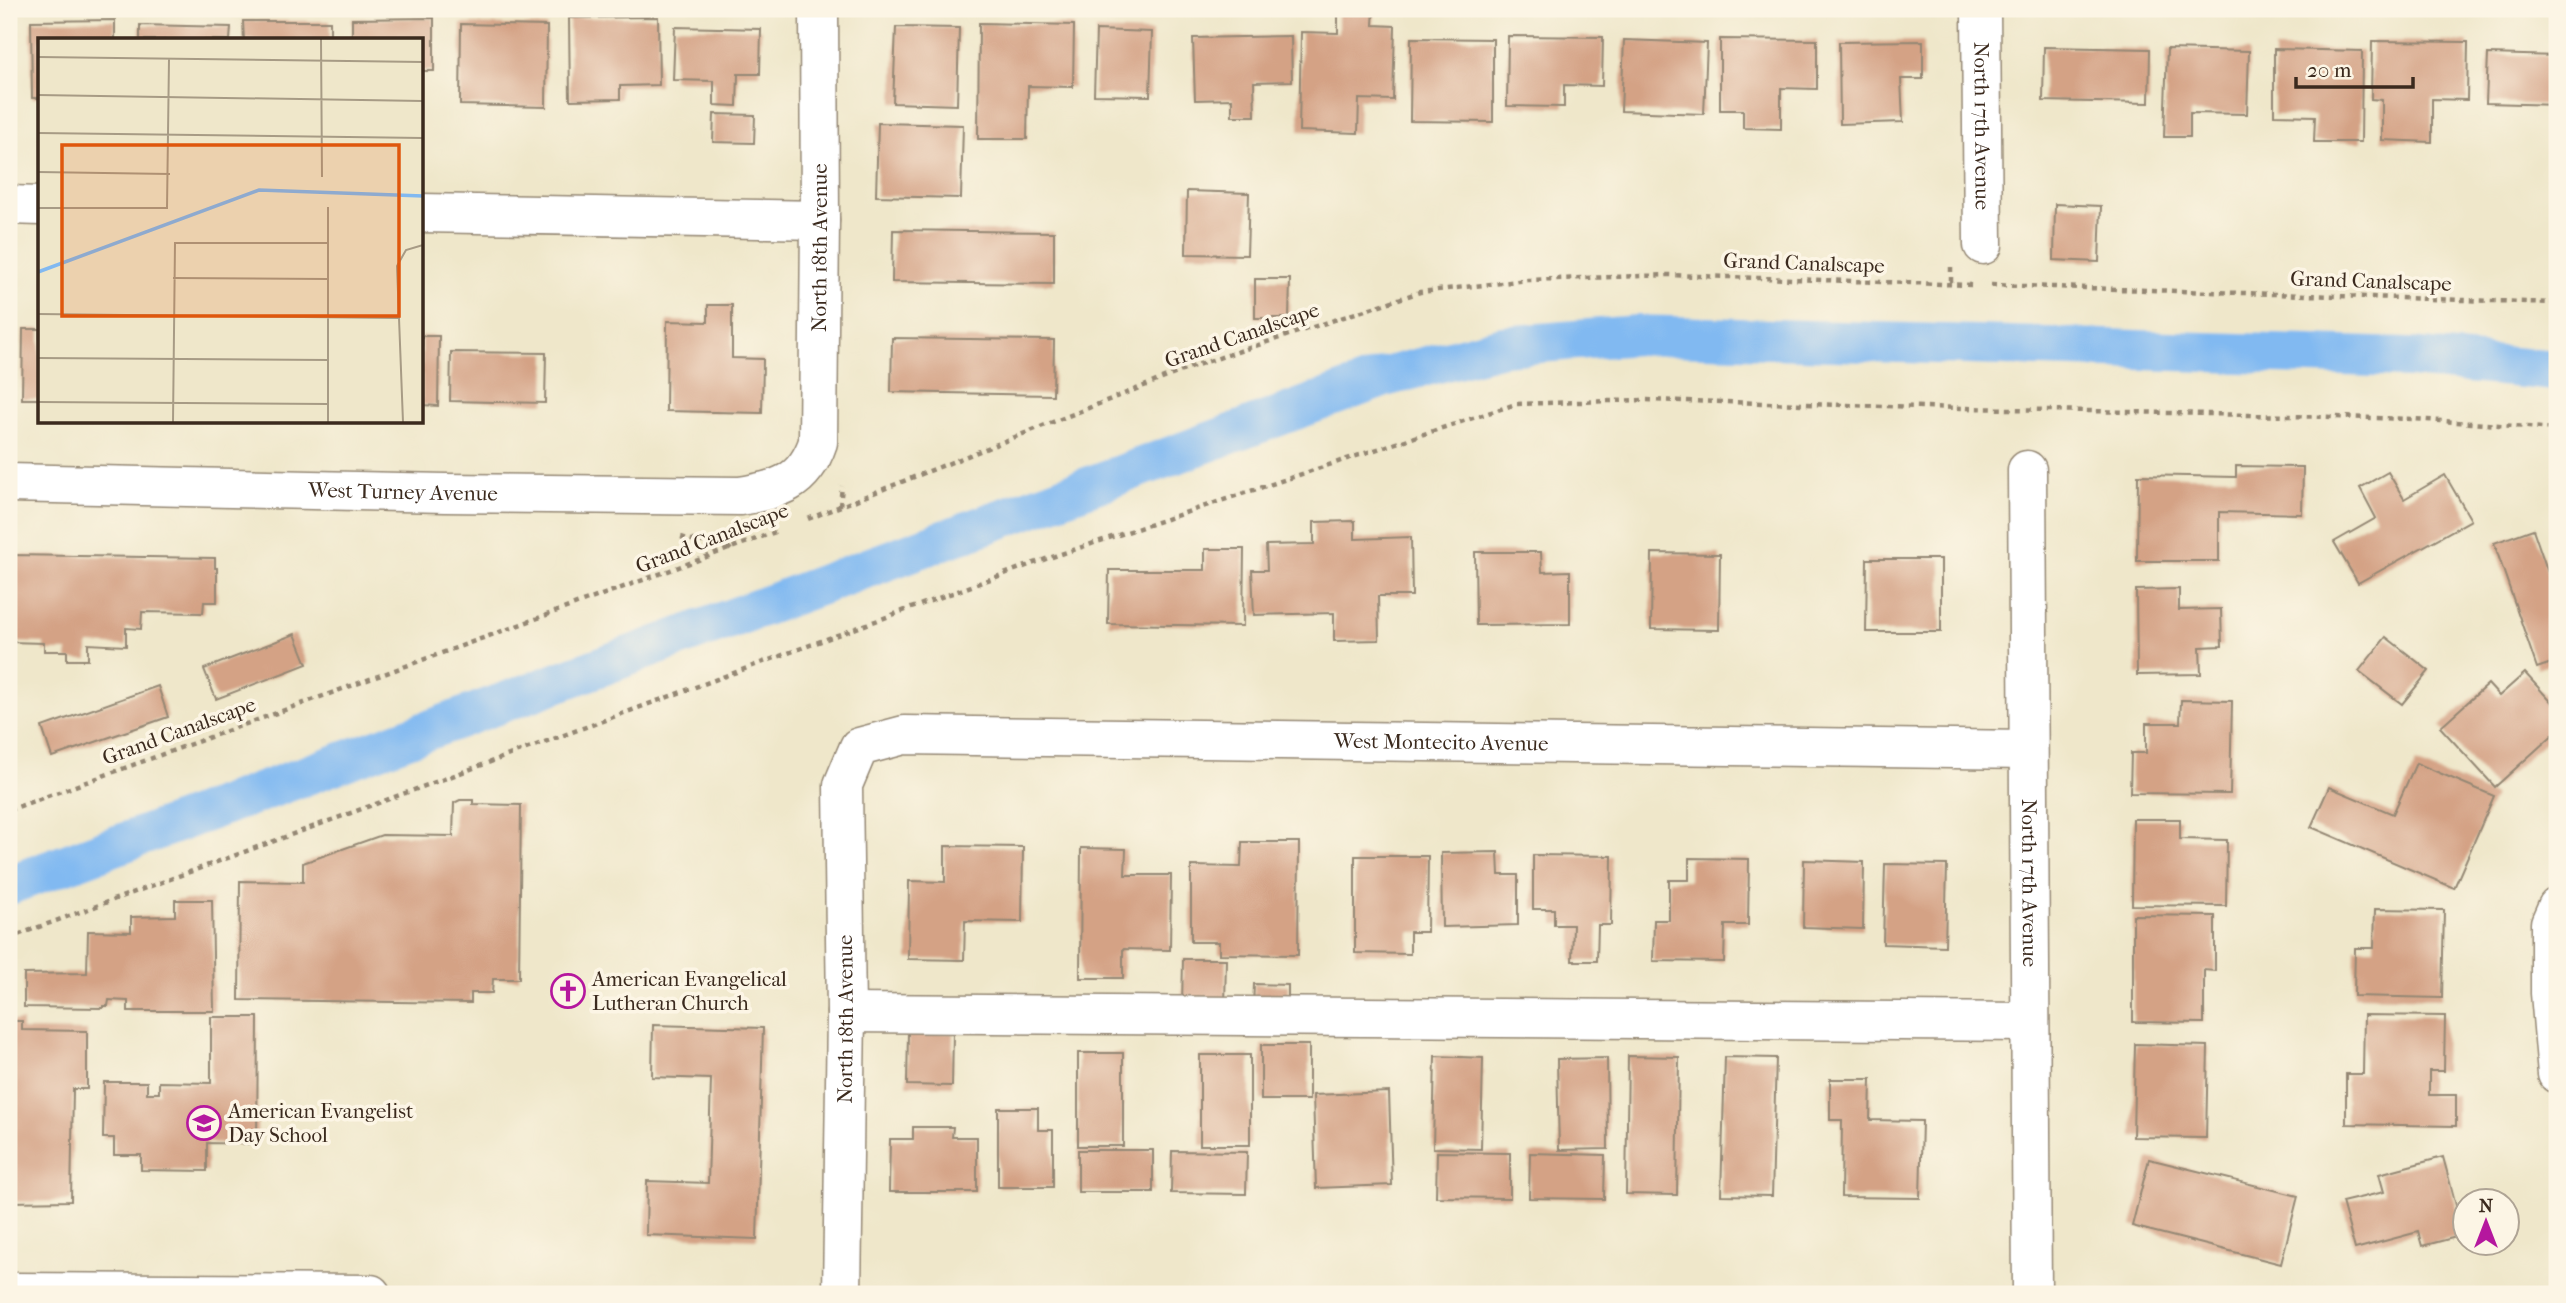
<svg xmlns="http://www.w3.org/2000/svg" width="2566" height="1303" viewBox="0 0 2566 1303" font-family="'IM FELL French Canon',serif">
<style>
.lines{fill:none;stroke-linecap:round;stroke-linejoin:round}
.canal{stroke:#81b9f1;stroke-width:40}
.building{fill:#d4a285}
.minor-casing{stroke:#958874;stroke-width:41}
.path{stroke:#958874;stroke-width:4.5;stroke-dasharray:5 5;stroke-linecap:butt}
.minor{stroke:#fff;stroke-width:38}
.labels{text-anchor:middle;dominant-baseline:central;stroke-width:7;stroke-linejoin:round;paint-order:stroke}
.street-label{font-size:21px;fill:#3b2a1e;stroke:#fcf5e5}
.poi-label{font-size:21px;fill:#3b2a1e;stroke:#fcf5e5;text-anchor:start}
.inset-river{fill:none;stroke:#81b9f1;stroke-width:3.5}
.inset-road{fill:none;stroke:#a79b85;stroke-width:2}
.view{fill:#df570d;fill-opacity:0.15;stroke:#df570d;stroke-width:3.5}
.inset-edge{fill:none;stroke:#3b2a1e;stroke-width:3.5}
</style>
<rect width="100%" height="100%" fill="#fcf5e5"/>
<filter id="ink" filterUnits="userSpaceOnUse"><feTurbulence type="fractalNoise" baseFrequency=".0143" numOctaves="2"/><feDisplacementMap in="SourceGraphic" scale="14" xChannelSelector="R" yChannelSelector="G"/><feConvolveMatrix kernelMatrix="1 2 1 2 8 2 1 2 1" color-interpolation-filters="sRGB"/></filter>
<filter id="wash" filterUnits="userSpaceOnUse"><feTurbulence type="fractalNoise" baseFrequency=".00686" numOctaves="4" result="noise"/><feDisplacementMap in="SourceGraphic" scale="28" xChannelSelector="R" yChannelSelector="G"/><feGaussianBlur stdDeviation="1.57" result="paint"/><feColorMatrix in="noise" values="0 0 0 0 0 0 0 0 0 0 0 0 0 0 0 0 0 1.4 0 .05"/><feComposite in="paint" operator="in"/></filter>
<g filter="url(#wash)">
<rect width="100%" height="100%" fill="#efe7ca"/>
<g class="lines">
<path class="canal" d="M 9,885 L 1385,377 L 1503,346 L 1637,335 L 2410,358 L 2557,371"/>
</g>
<g id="blocks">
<g class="building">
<path d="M 1338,9 L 1374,9 L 1373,25 L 1395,26 L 1393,100 L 1359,99 L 1358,133 L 1299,131 L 1301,32 L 1338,33 Z"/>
<path d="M 658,17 L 659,85 L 620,86 L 620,99 L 570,100 L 569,18 Z"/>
<path d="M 434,18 L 434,71 L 422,71 L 422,40 L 352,40 L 352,19 Z"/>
<path d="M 115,20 L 115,40 L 40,40 L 40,98 L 32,98 L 31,21 Z"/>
<path d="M 243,21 L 330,21 L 330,40 L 244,40 Z"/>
<path d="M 979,23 L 1074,25 L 1073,87 L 1028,86 L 1027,139 L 978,139 Z"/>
<path d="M 461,24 L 547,26 L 546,107 L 460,105 Z"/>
<path d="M 140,25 L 231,27 L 230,40 L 140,40 Z"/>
<path d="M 675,27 L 761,29 L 760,74 L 738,74 L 737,106 L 714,105 L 714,81 L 673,80 Z"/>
<path d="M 896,27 L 959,28 L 957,105 L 893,103 Z"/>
<path d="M 1096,30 L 1152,32 L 1150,96 L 1094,95 Z"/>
<path d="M 1291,36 L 1292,81 L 1254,82 L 1255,116 L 1232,116 L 1232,99 L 1195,100 L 1193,38 Z"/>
<path d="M 1508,36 L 1603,37 L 1602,86 L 1564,85 L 1564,107 L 1507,106 Z"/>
<path d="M 1411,38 L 1493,39 L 1493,122 L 1410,121 Z"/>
<path d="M 1720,39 L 1817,40 L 1817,89 L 1781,88 L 1781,129 L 1743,128 L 1743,110 L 1720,110 Z"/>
<path d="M 1624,40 L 1707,43 L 1704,114 L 1621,111 Z"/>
<path d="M 1923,41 L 1923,79 L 1901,79 L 1903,122 L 1840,124 L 1839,42 Z"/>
<path d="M 2372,41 L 2468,42 L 2467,100 L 2432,99 L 2432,142 L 2382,140 L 2382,100 L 2371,99 Z"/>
<path d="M 2044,47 L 2150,49 L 2149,103 L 2043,101 Z"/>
<path d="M 2167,49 L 2249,51 L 2247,114 L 2190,113 L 2190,137 L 2164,137 Z"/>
<path d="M 2274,49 L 2362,51 L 2361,142 L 2314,142 L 2315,116 L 2274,115 Z"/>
<path d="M 2488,54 L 2557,56 L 2557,105 L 2486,103 Z"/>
<path d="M 714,114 L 755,115 L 754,143 L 713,142 Z"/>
<path d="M 878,123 L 963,125 L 961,198 L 876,196 Z"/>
<path d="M 1187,191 L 1249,193 L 1247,255 L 1186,254 Z"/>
<path d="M 2055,204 L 2101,206 L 2099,262 L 2054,260 Z"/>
<path d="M 893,230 L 1054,232 L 1054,284 L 892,282 Z"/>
<path d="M 1255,279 L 1290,279 L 1289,318 L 1255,318 Z"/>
<path d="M 708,305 L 732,305 L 732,358 L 763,359 L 762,413 L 666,411 L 667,321 L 708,322 Z"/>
<path d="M 23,329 L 40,329 L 40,399 L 22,399 Z"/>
<path d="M 422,336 L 439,336 L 438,406 L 422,405 Z"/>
<path d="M 892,338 L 1054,340 L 1053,395 L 891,392 Z"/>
<path d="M 451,352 L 546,353 L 545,403 L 450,401 Z"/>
<path d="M 2236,466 L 2303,467 L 2302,514 L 2219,512 L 2219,561 L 2137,561 L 2138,475 L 2236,477 Z"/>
<path d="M 2388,472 L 2404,499 L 2445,475 L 2471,520 L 2358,583 L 2334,542 L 2376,518 L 2360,488 Z"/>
<path d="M 1355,521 L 1355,539 L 1411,537 L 1412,596 L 1378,596 L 1379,640 L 1334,641 L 1334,613 L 1254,615 L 1252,570 L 1267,570 L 1266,545 L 1314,544 L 1314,522 Z"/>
<path d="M 2533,529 L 2555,593 L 2557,592 L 2557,661 L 2537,668 L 2494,543 Z"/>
<path d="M 1205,549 L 1244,549 L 1243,626 L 1108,624 L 1109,570 L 1205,570 Z"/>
<path d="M 1475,552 L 1541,552 L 1542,572 L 1570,571 L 1570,624 L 1476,625 Z"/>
<path d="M 1652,553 L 1720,554 L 1719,630 L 1651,629 Z"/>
<path d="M 9,555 L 215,558 L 215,568 L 217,568 L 217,602 L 204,602 L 203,613 L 142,612 L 141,629 L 126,628 L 126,646 L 88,644 L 88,660 L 67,660 L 67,651 L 44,651 L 44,643 L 9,642 Z"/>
<path d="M 1867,559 L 1941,559 L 1941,632 L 1866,632 Z"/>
<path d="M 2179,589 L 2179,610 L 2221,609 L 2222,646 L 2200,647 L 2201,674 L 2137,675 L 2136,590 Z"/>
<path d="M 295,634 L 307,664 L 216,699 L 204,669 Z"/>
<path d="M 2386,637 L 2429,671 L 2402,704 L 2359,671 Z"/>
<path d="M 2525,673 L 2557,708 L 2557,731 L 2495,787 L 2440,727 L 2488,684 L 2499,696 Z"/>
<path d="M 158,686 L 168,717 L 52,757 L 42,727 Z"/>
<path d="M 2181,700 L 2232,701 L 2230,794 L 2130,793 L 2131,753 L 2146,753 L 2146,723 L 2180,723 Z"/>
<path d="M 2416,763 L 2494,796 L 2454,888 L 2311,827 L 2329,787 L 2393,814 Z"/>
<path d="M 460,800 L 473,800 L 473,804 L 521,805 L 519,979 L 493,979 L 492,993 L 471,993 L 471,1003 L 239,1000 L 240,881 L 303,882 L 303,863 L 382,835 L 453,836 L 454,803 Z"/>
<path d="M 2133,819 L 2180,819 L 2180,839 L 2227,840 L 2226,906 L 2132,905 Z"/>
<path d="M 1242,842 L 1299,842 L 1298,955 L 1219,954 L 1219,942 L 1191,942 L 1191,866 L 1241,867 Z"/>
<path d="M 945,846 L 1023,847 L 1022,922 L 965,921 L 964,960 L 908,959 L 909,881 L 945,882 Z"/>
<path d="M 1081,848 L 1126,849 L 1125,875 L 1171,875 L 1170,950 L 1123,949 L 1123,978 L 1080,978 Z"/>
<path d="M 1498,852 L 1499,875 L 1518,875 L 1518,925 L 1442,927 L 1441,853 Z"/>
<path d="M 1533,855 L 1612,856 L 1611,925 L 1598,925 L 1597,961 L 1572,961 L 1573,925 L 1554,925 L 1554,909 L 1533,909 Z"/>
<path d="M 1355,856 L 1428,856 L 1427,932 L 1410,932 L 1410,954 L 1355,953 Z"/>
<path d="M 1689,858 L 1749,859 L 1748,925 L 1725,925 L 1724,962 L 1653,961 L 1654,920 L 1669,920 L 1669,880 L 1689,880 Z"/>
<path d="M 1804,860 L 1864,862 L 1863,929 L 1803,927 Z"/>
<path d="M 1885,864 L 1947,865 L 1945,946 L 1883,944 Z"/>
<path d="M 175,900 L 212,900 L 214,1011 L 128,1011 L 128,1001 L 109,1000 L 108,1006 L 103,1006 L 103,1008 L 24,1007 L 24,974 L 87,973 L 88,931 L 131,932 L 131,917 L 175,916 Z"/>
<path d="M 2375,909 L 2444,910 L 2442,998 L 2354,996 L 2355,948 L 2374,948 Z"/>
<path d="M 2133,915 L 2215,916 L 2215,971 L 2204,970 L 2204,1023 L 2133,1022 Z"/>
<path d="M 1183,959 L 1226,959 L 1225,1006 L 1182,1006 Z"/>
<path d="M 1254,984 L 1288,985 L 1288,1006 L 1253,1006 Z"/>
<path d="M 2364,1015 L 2445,1016 L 2444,1071 L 2429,1071 L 2429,1095 L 2456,1095 L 2456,1126 L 2346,1124 L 2346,1074 L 2363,1074 Z"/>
<path d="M 211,1017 L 258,1017 L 257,1144 L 207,1143 L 207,1171 L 141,1170 L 141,1155 L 114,1155 L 114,1138 L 103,1138 L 104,1082 L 147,1082 L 147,1093 L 159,1093 L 159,1082 L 211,1083 Z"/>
<path d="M 9,1021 L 22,1021 L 22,1030 L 87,1031 L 87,1089 L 73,1089 L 71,1201 L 9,1202 Z"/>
<path d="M 653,1025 L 763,1028 L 757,1239 L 646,1235 L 647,1181 L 708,1183 L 711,1079 L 652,1077 Z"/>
<path d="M 908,1032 L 953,1033 L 952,1086 L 907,1085 Z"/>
<path d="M 2135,1044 L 2208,1046 L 2206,1138 L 2133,1137 Z"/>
<rect x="1261" y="1045" width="48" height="55"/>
<rect x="1078" y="1053" width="45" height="93"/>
<rect x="1200" y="1055" width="50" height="90"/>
<path d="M 1435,1056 L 1483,1058 L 1481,1149 L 1433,1148 Z"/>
<path d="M 1628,1056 L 1679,1057 L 1677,1195 L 1626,1194 Z"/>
<path d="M 1725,1057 L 1776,1058 L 1772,1196 L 1721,1195 Z"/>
<path d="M 1607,1058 L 1608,1149 L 1559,1150 L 1557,1059 Z"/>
<path d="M 1830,1079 L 1871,1079 L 1870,1120 L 1922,1121 L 1920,1198 L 1841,1197 L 1842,1120 L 1830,1120 Z"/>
<path d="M 1389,1092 L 1392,1185 L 1316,1188 L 1313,1095 Z"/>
<path d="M 998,1108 L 1038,1108 L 1038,1130 L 1053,1130 L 1053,1187 L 998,1187 Z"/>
<path d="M 913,1127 L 953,1127 L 952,1137 L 977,1137 L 977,1192 L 889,1192 L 890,1139 L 913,1139 Z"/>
<rect x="1078" y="1150" width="75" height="42"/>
<path d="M 1172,1151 L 1247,1152 L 1246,1194 L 1171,1193 Z"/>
<path d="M 1437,1152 L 1510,1153 L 1510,1198 L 1436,1197 Z"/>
<path d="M 1530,1153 L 1605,1155 L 1604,1199 L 1529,1198 Z"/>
<path d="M 2443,1157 L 2464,1235 L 2422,1246 L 2418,1232 L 2355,1249 L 2342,1202 L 2384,1192 L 2379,1174 Z"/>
<path d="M 2149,1159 L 2298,1196 L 2281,1264 L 2132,1226 Z"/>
</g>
</g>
</g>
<g filter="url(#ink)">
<use href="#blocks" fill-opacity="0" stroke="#958874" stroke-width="2"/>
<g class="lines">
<g class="minor-casing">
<g id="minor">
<path id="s1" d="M 1981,9 L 1983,245"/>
<path d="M 9,205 L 40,206"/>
<path d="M 422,213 L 820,220"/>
<path id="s2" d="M 2027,470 L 2032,1294"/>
<path id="s3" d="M 9,483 L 445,493 L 740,496 C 779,489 804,484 818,442 L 820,220 L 819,9"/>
<path d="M 2557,907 L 2550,923 L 2550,993 L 2557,1074"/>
<path d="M 846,1013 L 2029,1022"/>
<path d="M 9,1292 L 371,1294"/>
<path id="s4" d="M 842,1294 L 846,1013 L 843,785 L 859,747 L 904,735 L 2027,750"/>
</g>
</g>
<g class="path">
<path d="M 1951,267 L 1951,284"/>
<path d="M 1991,285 L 2557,303"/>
<path d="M 840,506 L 842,486"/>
<path d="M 808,519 L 1197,365 L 1420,292 L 1528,280 L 1669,275 L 1972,285"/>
<path d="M 681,537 L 699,542 L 721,540 L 731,550"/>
<path d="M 9,810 L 778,531"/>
<path d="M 9,938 L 1037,562 L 1344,460 L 1516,404 L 1642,400 L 2413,419 L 2557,429"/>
</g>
<use href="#minor" class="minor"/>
</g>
</g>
<defs>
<g id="church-ring" transform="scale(1.75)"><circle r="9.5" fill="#fcf5e5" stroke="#b5179e" stroke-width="1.5"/><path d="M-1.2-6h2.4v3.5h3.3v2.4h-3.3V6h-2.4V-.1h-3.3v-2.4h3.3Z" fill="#b5179e"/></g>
<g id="school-ring" transform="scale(1.75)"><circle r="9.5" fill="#fcf5e5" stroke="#b5179e" stroke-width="1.5"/><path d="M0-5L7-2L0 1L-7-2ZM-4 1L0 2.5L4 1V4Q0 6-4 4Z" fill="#b5179e"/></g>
</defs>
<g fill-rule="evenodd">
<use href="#church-ring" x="568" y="991"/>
<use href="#school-ring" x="204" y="1123"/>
</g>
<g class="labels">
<g class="street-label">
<text stroke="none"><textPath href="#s1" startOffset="117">North 17th Avenue</textPath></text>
<text stroke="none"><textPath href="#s3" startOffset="1027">North 18th Avenue</textPath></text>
<text transform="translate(1804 263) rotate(2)">Grand Canalscape</text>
<text transform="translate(2371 281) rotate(2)">Grand Canalscape</text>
<text transform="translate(1242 335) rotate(-19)">Grand Canalscape</text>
<text stroke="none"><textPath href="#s3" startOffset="394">West Turney Avenue</textPath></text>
<text transform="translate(712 538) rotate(-21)">Grand Canalscape</text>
<text transform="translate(179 731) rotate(-20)">Grand Canalscape</text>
<text stroke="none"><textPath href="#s4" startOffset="1134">West Montecito Avenue</textPath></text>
<text stroke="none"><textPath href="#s2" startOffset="413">North 17th Avenue</textPath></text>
<text stroke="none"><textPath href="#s4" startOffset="275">North 18th Avenue</textPath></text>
</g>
<g class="poi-label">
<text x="592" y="979">American Evangelical<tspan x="592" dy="24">Lutheran Church</tspan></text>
<text x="228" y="1111">American Evangelist<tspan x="228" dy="24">Day School</tspan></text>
</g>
</g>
<g transform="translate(38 38)">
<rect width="385" height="385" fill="#efe7ca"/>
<path class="inset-river" d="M 0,234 L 221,152 L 385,158"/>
<path class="inset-road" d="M 283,1 L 284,139M 0,19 L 385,24M 0,57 L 385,63M 0,95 L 385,100M 0,134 L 132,136M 0,170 L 129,170 L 131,21M 135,240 L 290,241M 0,276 L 362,280M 0,320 L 291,322M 0,364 L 290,366M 135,384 L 137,205 L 290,205M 290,384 L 290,169M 365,384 L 359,228 L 368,212 L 385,207"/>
<path class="view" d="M 24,107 L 361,107 L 361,278 L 24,278 Z"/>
<rect width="385" height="385" class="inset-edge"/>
</g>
<rect width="2566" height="1303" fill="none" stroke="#fcf5e5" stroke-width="35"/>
<g transform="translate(2486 1222)"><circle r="33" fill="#fcf5e5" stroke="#afa495" stroke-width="2"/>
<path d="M0-5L12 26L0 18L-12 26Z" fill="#b5179e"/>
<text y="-10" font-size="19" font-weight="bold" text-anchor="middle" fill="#3b2a1e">N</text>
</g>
<path d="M2296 77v10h117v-10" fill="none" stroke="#3b2a1e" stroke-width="3.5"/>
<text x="2307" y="77" font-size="21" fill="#3b2a1e" stroke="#fcf5e5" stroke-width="5" paint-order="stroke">20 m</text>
</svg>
